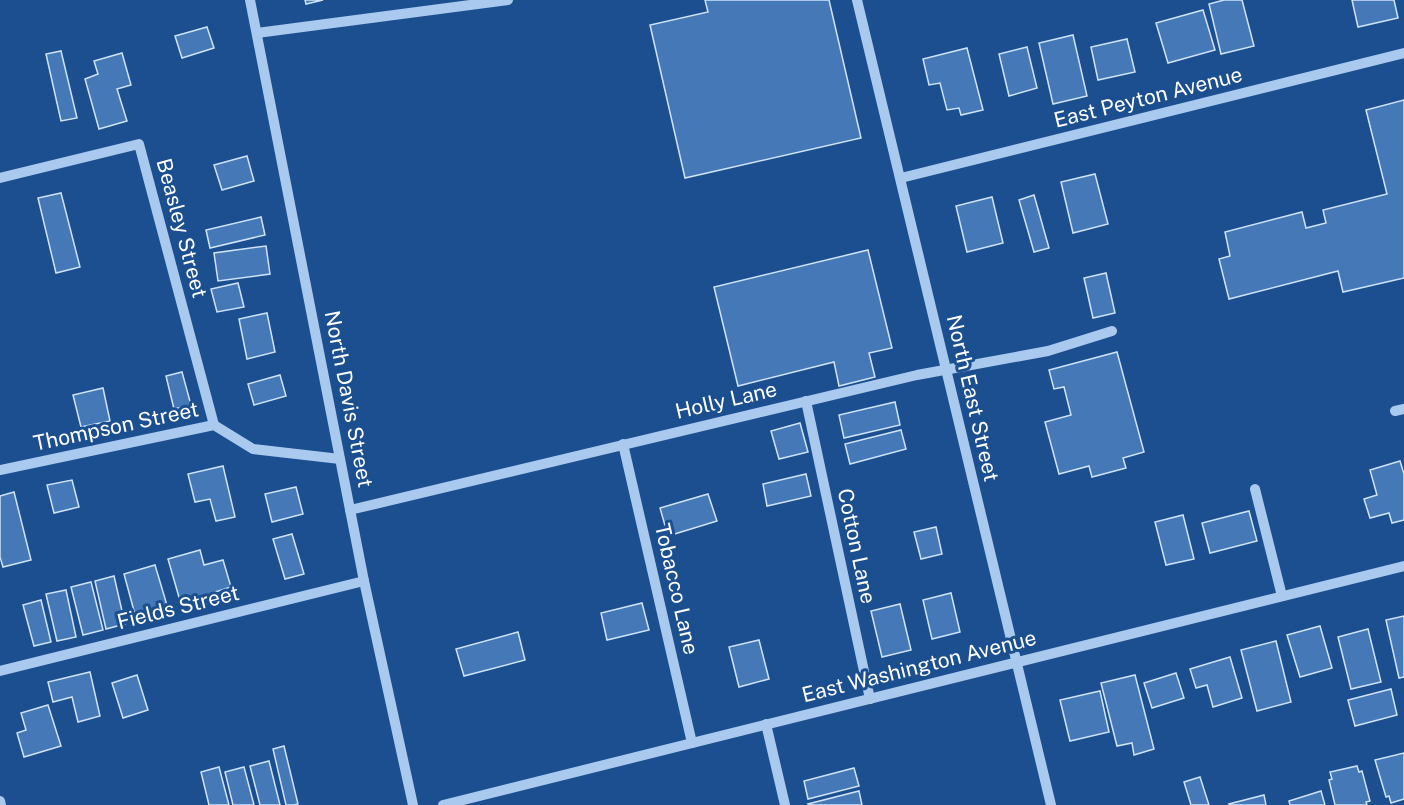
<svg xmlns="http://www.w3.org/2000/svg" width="1404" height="805" viewBox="0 0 1404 805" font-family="'Public Sans',sans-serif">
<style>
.building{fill:#4478b7;stroke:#cfe3fa;stroke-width:1.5}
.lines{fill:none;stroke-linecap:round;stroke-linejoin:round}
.minor{stroke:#a9c9ee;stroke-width:10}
.labels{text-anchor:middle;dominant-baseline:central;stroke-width:6;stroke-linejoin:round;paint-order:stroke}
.street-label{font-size:21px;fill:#fff;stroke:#1b4f8f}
</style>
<rect width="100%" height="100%" fill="#1b4f8f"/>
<g class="building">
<path d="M 305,0 L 323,0 L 306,4 Z"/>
<path d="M 705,0 L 829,0 L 861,138 L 685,178 L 650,25 L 708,12 Z"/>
<path d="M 1224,0 L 1242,0 L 1254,46 L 1221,54 L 1209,4 Z"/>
<path d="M 1352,0 L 1394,0 L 1398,18 L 1358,27 Z"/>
<path d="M 1203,10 L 1215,50 L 1168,63 L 1156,23 Z"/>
<path d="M 207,27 L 214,48 L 182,58 L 175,36 Z"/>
<path d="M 1073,35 L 1087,96 L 1053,104 L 1039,43 Z"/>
<path d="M 1127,39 L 1135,72 L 1098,80 L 1091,47 Z"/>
<path d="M 1027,47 L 1037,88 L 1009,96 L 999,54 Z"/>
<path d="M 967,48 L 983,110 L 961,115 L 959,108 L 947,110 L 940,83 L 929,85 L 923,59 Z"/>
<path d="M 61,51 L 77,118 L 61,121 L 46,54 Z"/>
<path d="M 122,53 L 131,85 L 117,89 L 127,121 L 99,129 L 85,79 L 98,74 L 94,61 Z"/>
<path d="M 1404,100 L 1404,278 L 1343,292 L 1338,271 L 1229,299 L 1219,259 L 1230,256 L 1225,232 L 1302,212 L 1306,228 L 1326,223 L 1323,210 L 1387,194 L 1366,110 Z"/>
<path d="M 247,156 L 254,181 L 222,190 L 214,165 Z"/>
<path d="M 1095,174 L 1108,224 L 1073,233 L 1061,182 Z"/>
<path d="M 61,193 L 80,267 L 56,273 L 38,198 Z"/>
<path d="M 1034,195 L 1049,248 L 1034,252 L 1019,200 Z"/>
<path d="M 992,197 L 1003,243 L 967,252 L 956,206 Z"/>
<path d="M 261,217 L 265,235 L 210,248 L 206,230 Z"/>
<path d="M 266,246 L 270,274 L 218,281 L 214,253 Z"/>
<path d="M 868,250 L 892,348 L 869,353 L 875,377 L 839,386 L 834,362 L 738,386 L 714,287 Z"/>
<path d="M 1106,273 L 1115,313 L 1093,318 L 1084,278 Z"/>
<path d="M 238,283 L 244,307 L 217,312 L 211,289 Z"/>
<path d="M 267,313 L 275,352 L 247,359 L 239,319 Z"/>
<path d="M 1117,352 L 1144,452 L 1123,458 L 1126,468 L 1092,477 L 1089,466 L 1059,474 L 1045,422 L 1071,415 L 1064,387 L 1054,389 L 1049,370 Z"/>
<path d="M 182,372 L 191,405 L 174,409 L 166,376 Z"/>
<path d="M 280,375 L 286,396 L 254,405 L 248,384 Z"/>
<path d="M 103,388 L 110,421 L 81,427 L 73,395 Z"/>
<path d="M 895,402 L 900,425 L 844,438 L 839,415 Z"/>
<path d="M 800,423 L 808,452 L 779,459 L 771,431 Z"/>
<path d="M 901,430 L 906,449 L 850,464 L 845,444 Z"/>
<path d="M 1400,461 L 1404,474 L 1404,520 L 1392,523 L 1389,513 L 1370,518 L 1364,499 L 1377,495 L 1370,470 Z"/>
<path d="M 223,466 L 235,517 L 216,521 L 210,499 L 195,502 L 188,474 Z"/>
<path d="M 806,474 L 811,496 L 767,506 L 763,484 Z"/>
<path d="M 72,480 L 79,507 L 54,513 L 47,485 Z"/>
<path d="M 296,487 L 303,514 L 272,522 L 265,494 Z"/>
<path d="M 14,492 L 31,560 L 3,567 L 0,557 L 0,496 Z"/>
<path d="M 708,494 L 717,521 L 668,536 L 660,508 Z"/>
<path d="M 1249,511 L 1257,541 L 1210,553 L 1202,523 Z"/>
<path d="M 1183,515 L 1194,559 L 1166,565 L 1155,522 Z"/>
<path d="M 936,527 L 942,554 L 921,559 L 914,532 Z"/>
<path d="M 292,534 L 304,574 L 285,579 L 273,539 Z"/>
<path d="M 200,550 L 204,565 L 223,560 L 231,587 L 212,593 L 214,602 L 183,611 L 168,559 Z"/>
<path d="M 155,565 L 169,612 L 137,622 L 124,574 Z"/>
<path d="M 114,576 L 125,624 L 106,629 L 95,581 Z"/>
<path d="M 91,582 L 103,630 L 83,635 L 71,587 Z"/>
<path d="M 66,590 L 76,637 L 57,641 L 46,594 Z"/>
<path d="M 951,593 L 960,632 L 932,639 L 923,600 Z"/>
<path d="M 41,600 L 51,642 L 34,646 L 23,605 Z"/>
<path d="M 642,603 L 649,630 L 607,640 L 601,613 Z"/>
<path d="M 900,604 L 911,650 L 882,657 L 871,611 Z"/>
<path d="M 1404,616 L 1404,677 L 1399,678 L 1386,620 Z"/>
<path d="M 1320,626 L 1332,668 L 1300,677 L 1287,635 Z"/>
<path d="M 1368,629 L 1381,682 L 1351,689 L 1338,637 Z"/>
<path d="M 518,632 L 525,660 L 464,676 L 456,649 Z"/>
<path d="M 759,640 L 769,679 L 739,687 L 729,647 Z"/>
<path d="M 1276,641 L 1291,702 L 1257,711 L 1241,650 Z"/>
<path d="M 1230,657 L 1242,698 L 1213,707 L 1207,685 L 1196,688 L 1190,669 Z"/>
<path d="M 90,672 L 100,716 L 78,722 L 72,697 L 53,702 L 48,682 Z"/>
<path d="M 1176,673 L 1184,698 L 1152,708 L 1144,683 Z"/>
<path d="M 137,675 L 148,710 L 123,718 L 112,683 Z"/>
<path d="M 1135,675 L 1154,749 L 1134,755 L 1132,743 L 1117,746 L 1101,683 Z"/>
<path d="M 1391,689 L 1397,715 L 1355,726 L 1348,700 Z"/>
<path d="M 1100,691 L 1109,732 L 1070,741 L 1060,700 Z"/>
<path d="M 48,705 L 61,746 L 24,757 L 17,733 L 26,730 L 21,713 Z"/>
<path d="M 284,746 L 298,804 L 294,805 L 286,805 L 273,749 Z"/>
<path d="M 1404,753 L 1404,799 L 1391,803 L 1389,796 L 1386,797 L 1375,760 Z"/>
<path d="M 269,761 L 280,805 L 260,805 L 250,766 Z"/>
<path d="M 1357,766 L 1359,772 L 1362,771 L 1370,801 L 1366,802 L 1367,805 L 1335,805 L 1329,780 L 1332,779 L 1330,772 Z"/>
<path d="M 219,767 L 229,805 L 209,805 L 201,772 Z"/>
<path d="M 244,767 L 254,805 L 233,805 L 225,772 Z"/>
<path d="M 854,768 L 859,786 L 808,799 L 804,781 Z"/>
<path d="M 1200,777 L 1209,805 L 1191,805 L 1184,782 Z"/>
<path d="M 859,791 L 862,805 L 809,805 L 808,804 Z"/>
<path d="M 1321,791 L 1325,805 L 1290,805 L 1289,801 Z"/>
<path d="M 1264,795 L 1266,805 L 1230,805 L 1229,804 Z"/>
</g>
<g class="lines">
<g class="minor">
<path d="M 250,0 L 364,581 L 413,805"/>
<path d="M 857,0 L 1051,805"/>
<path d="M 257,33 L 508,0"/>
<path d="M 0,178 L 139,144 L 214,425"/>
<path d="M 901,178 L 1404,53"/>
<path d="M 806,401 L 870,699"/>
<path d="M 1395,411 L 1404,409"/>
<path d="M 623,444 L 692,743"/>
<path d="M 0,470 L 214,425 L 253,449 L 340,459"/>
<path d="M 1255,489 L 1282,596"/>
<path d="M 350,510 L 917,375 L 1048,351 L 1112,331"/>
<path d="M 0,671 L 364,581"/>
<path d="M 766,724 L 785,805"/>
<path d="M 0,801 L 1,805"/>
<path d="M 443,805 L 1404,566"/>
</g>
</g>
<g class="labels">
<g class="street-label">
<text transform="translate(1148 97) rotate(-14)">East Peyton Avenue</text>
<text transform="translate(182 228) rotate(75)">Beasley Street</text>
<text transform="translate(973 398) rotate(77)">North East Street</text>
<text transform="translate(349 399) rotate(79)">North Davis Street</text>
<text transform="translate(726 400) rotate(-13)">Holly Lane</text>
<text transform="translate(116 426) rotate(-12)">Thompson Street</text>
<text transform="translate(857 546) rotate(78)">Cotton Lane</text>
<text transform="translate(677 589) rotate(77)">Tobacco Lane</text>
<text transform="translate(178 607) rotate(-14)">Fields Street</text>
<text transform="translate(919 666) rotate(-14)">East Washington Avenue</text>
</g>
</g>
</svg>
